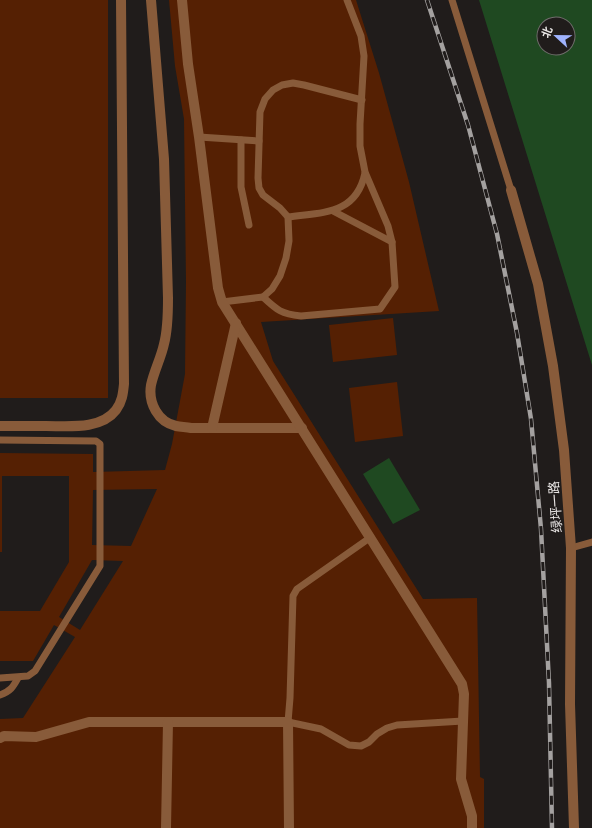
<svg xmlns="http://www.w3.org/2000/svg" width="592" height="828" viewBox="0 0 592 828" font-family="Inter,'Noto Sans SC',sans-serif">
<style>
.green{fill:#1f4921;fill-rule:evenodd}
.building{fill:#552003;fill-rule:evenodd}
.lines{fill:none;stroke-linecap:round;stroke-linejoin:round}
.service{stroke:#885b3a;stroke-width:7}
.minor{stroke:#885b3a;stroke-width:10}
.rail-casing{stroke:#a4a1a0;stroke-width:4.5}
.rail{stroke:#201c1b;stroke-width:3;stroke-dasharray:9;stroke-linecap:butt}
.labels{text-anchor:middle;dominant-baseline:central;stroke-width:3;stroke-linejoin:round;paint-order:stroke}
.street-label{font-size:13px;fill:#e9e6e5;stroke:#201c1b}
</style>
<rect width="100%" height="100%" fill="#201c1b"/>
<g class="green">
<path d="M 479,0 L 592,0 L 592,365 ZM 544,24 L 568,24 L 568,48 L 544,48 Z"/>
<path d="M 389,458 L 420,510 L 393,524 L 363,474 Z"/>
</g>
<g class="building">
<rect x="0" y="0" width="108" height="398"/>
<path d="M 169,0 L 356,0 L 379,73 L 409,182 L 439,311 L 261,322 L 273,361 L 423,599 L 477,598 L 480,777 L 484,779 L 484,828 L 0,828 L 0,719 L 23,718 L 75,637 L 54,625 L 33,661 L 0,661 L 0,611 L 40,611 L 69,562 L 69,476 L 2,476 L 2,552 L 0,552 L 0,453 L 93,454 L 93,472 L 165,470 L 172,444 L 185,374 L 186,282 L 184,119 L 175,66 ZM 157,489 L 131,546 L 92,545 L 93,490 ZM 92,560 L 123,561 L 80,630 L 59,617 Z"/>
<path d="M 393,318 L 397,355 L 333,362 L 329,325 Z"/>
<path d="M 397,382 L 403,436 L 355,442 L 349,388 Z"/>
</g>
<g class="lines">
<g class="service">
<path d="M 452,0 L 511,190"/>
<path d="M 199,137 L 259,141"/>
<path d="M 241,140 L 241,187 L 249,225"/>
<path d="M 333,211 L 392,242"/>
<path d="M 288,217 C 323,212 356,215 365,173"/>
<path d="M 263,297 C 277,310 281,314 301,316 L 380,309 L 395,287 L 392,242 L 388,226 L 365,172 L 360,146 L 360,124 L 364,56 L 361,36 L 347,0"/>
<path d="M 222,302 L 263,297 L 272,289 L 280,276 L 286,258 L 289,241 L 288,217 L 280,208 L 263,195 L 259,188 L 258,178 L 260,112 L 265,99 L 273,90 L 282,85 L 293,83 L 304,85 L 362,100"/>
<path d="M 0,440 L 96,441 L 100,444 L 100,566 L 35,671 L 28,676 L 0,678"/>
<path d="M 371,537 L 297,589 L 293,596 L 290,698 L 288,722 L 321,729 L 349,745 L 361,746 L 369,742 L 377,734 L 387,728 L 397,725 L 463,721"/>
<path d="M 571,548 L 592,542"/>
<path d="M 0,695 C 11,691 13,687 18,678"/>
</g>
<g class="minor">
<path d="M 151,0 L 164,159 L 168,298 C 168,313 168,329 164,344 C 161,358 154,371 151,385 C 148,403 158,422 176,426 C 181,427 186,427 191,428 L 302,428"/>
<path d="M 182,0 L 188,64 L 199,137 L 218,288 L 222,302 L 462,684 L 464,694 L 461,779 L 472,816 L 472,828"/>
<path d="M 511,190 L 538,284 L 553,366 L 564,450 L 571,548 L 570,704 L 574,828"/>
<path d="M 0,426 C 15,426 31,426 46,426 C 68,426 101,430 116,410 C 122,402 123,394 124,384 L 121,0"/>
<path d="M 212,428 L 236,323"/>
<path d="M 0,738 L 4,736 L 36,737 L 89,722 L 288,722 L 289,828"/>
<path d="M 166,828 L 168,722"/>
</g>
<g class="rail-casing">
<path id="rail" d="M 427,0 L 468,125 L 497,234 L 517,333 L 531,419 L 541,529 L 549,683 L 552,828"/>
</g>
<use href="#rail" class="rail"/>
</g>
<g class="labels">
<g class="street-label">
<text transform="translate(555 507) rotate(-94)">绿坪一路</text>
</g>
</g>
<g transform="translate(556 36) rotate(292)"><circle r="19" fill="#201c1b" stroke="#706d6c"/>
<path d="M0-3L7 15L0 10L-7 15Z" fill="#9fb3fd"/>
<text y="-6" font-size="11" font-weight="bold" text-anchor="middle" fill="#e9e6e5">北</text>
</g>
</svg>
